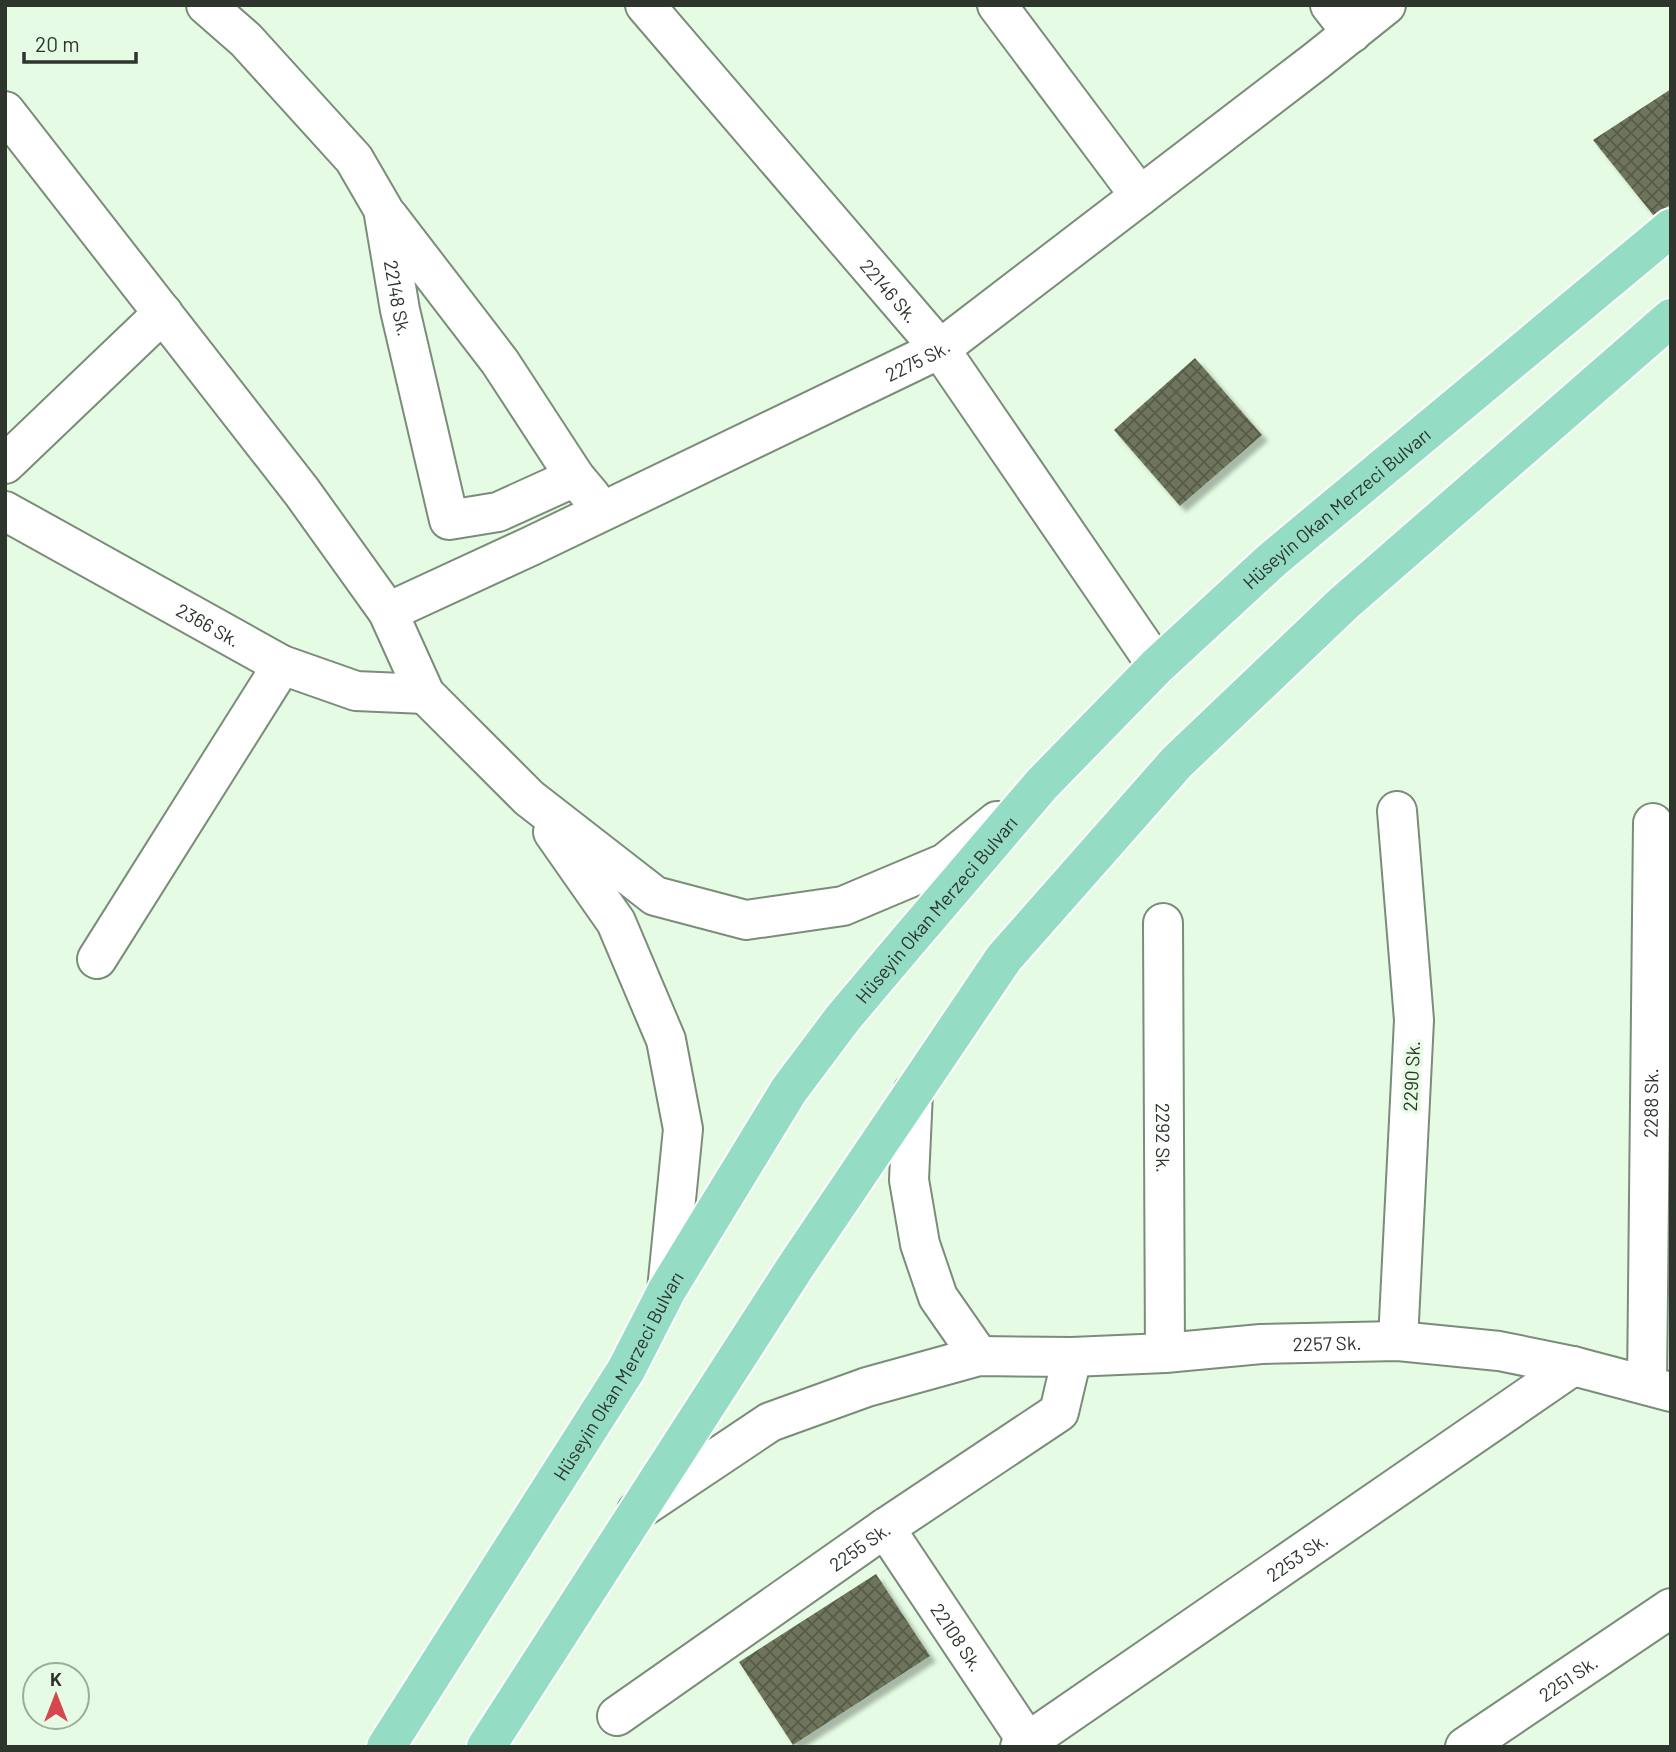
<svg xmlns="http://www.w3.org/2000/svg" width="1676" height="1752" viewBox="0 0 1676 1752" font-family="Barlow,sans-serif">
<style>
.building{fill:url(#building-cross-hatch);filter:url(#shadow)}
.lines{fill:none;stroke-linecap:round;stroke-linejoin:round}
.minor-casing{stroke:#7a8d79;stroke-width:42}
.major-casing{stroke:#fff;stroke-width:42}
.minor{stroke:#fff;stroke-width:38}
.major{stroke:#94dcc4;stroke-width:38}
.labels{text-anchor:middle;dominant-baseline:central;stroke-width:7;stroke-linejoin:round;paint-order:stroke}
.street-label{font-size:19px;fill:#2d352c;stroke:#e5fbe3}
</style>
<defs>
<pattern id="building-cross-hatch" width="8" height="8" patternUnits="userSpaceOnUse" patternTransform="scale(1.75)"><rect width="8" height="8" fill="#6e745b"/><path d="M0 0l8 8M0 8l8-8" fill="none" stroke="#565b48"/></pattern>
<filter id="shadow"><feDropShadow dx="6" dy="6" stdDeviation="2" flood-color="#0004"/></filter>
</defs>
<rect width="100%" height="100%" fill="#e5fbe3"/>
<g class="building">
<path d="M 1671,89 L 1671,204 L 1654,216 L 1593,140 Z"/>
<path d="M 1195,358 L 1262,435 L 1180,506 L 1114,430 Z"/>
<path d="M 876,1574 L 930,1656 L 793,1745 L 739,1662 Z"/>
</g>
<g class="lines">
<g class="minor-casing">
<g id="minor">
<path id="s1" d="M 206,5 L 246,40 L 354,159 L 383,209 L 400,310 L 449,520 L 498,512 L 575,477"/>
<path id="s2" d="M 645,5 L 940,349 L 1157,666"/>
<path d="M 997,5 L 1140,196"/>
<path d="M 1330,5 L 1352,33"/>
<path d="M 5,111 L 302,492 L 388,612 L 425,694 L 529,798 L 655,896 L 746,920 L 843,906 L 945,863 L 997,821"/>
<path d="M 388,216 L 500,362 L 575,477 L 591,496"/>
<path d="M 5,464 L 163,313"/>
<path id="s3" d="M 5,511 L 282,665 L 356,691 L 425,694"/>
<path id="s4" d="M 388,612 L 531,546 L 940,349 L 1316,61 L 1386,5"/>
<path d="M 1397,811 L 1414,1020 L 1398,1341"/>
<path d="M 553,832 L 616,922 L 666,1040 L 683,1129 L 667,1290"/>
<path id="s5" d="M 1163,923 L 1165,1353"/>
<path d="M 97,959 L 282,665"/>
<path d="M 913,1092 L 909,1180 L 920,1244 L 938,1297 L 979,1356"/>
<path id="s6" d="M 1647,1385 L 1653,823"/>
<path id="s7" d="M 637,1511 L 770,1422 L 867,1387 L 979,1356 L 1072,1357 L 1165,1353 L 1261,1344 L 1398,1341 L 1499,1351 L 1573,1366 L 1671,1392"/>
<path id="s8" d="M 885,1528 L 1031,1747"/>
<path id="s9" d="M 617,1716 L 885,1528 L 1059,1412 L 1072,1357"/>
<path id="s10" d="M 1020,1747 L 1573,1366"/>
<path id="s11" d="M 1465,1747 L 1671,1608"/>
</g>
</g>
<g class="major-casing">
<g id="major">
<path id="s12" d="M 386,1747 L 626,1370 L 667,1290 L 789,1090 L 843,1018 L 908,941 L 1042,784 L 1157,666 L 1272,560 L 1671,228"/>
<path d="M 486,1747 L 796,1266 L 1004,958 L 1177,762 L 1344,603 L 1671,318"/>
</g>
</g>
<use href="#minor" class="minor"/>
<use href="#major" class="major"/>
</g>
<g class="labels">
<g class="street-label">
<text stroke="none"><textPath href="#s2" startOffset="376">22146 Sk.</textPath></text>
<text stroke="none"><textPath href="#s1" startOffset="362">22148 Sk.</textPath></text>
<text stroke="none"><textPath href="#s4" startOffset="586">2275 Sk.</textPath></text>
<text stroke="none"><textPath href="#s12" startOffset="1572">Hüseyin Okan Merzeci Bulvarı</textPath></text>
<text stroke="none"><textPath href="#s3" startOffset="233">2366 Sk.</textPath></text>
<text stroke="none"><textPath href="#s12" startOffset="1004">Hüseyin Okan Merzeci Bulvarı</textPath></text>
<text transform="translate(1411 1076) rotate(-87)">2290 Sk.</text>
<text stroke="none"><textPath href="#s6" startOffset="282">2288 Sk.</textPath></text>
<text stroke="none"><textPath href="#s5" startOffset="215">2292 Sk.</textPath></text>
<text stroke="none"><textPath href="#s7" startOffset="728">2257 Sk.</textPath></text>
<text stroke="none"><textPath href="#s12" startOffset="438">Hüseyin Okan Merzeci Bulvarı</textPath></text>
<text stroke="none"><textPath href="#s9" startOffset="296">2255 Sk.</textPath></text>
<text stroke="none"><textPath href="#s10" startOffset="336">2253 Sk.</textPath></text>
<text stroke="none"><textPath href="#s8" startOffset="131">22108 Sk.</textPath></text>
<text stroke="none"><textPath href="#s11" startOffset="124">2251 Sk.</textPath></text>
</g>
</g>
<rect width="1676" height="1752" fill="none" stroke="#2d352c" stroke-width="14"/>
<g transform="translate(56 1696)"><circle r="33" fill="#e5fbe3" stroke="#9bac9a" stroke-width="2"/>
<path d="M0-5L12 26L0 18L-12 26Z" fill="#d6464d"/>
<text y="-10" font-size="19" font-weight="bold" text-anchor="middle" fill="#2d352c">K</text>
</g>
<path d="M24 52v10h112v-10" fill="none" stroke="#2d352c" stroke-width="3.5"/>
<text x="35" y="52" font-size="21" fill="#2d352c" stroke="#e5fbe3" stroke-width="5" paint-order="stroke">20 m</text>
</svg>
